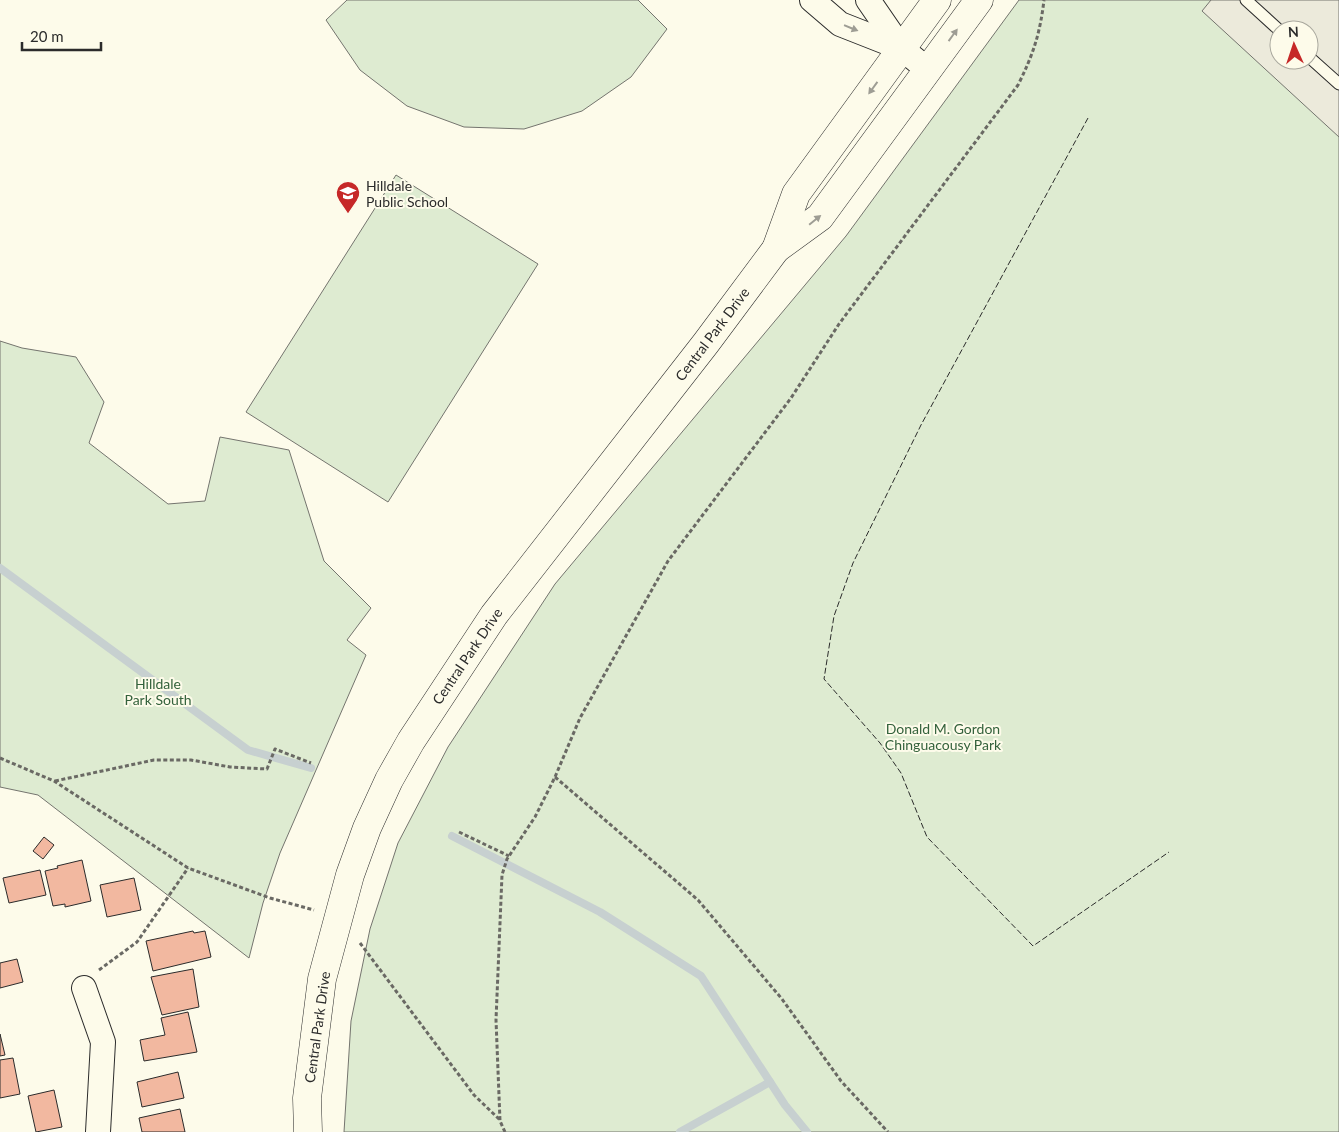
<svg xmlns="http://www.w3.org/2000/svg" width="1339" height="1132" viewBox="0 0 1339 1132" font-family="Lato,sans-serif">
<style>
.green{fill:#deebd1;stroke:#74746e;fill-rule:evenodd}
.parking{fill:#eceadb;stroke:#74746e;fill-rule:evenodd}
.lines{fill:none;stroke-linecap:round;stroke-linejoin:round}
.stream{stroke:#c7d0d0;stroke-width:8}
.building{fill:#f2b8a0;stroke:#2b2b2b}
.lane-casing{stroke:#2b2b2b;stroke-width:13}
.street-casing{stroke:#2b2b2b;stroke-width:26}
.secondary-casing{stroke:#2b2b2b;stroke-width:29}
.path{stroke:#6a6964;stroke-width:3;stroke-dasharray:4 2.5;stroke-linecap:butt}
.lane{stroke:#fdfbea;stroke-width:11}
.street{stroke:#fdfbea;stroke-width:24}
.secondary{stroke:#fdfbea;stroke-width:28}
.fence{stroke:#2b2b2b;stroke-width:1;stroke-dasharray:6 2.5;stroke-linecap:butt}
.oneway{fill:#9e9d94}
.labels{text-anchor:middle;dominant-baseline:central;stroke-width:4;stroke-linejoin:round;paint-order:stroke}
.poi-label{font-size:14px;fill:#2b2b2b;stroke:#fdfbea;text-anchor:start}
.street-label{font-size:14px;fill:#2b2b2b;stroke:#fdfbea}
.park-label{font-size:14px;fill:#34623c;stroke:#fdfbea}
</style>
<rect width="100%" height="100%" fill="#fdfbea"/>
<g class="green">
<path d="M 347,0 L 638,0 L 667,29 L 631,77 L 582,111 L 524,129 L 464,127 L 407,106 L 360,70 L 326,20 Z"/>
<path d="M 1019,0 L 1339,0 L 1339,1132 L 344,1132 L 351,1021 L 370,929 L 398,843 L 448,747 L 555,584 L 846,236 ZM 1279,30 L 1309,30 L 1309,60 L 1279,60 Z"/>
<path d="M 396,175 L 538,264 L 388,502 L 246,412 Z"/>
<path d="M 0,341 L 22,348 L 76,357 L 104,402 L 89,443 L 168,504 L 205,501 L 220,437 L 289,450 L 324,561 L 371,608 L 347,640 L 366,655 L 280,853 L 263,903 L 249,958 L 38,795 L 0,787 Z"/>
</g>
<path class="parking" d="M 1211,0 L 1339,0 L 1339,137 L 1202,11 ZM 1279,30 L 1309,30 L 1309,60 L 1279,60 Z"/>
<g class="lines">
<g class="stream">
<path d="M 0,568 L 248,750 L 311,768"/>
<path d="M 452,836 L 600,912 L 701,976 L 785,1105 L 807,1132"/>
<path d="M 680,1132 L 770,1082"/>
</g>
</g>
<g class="building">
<path d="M 44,837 L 54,845 L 43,859 L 33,851 Z"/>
<path d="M 82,860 L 91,901 L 65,907 L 65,904 L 53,906 L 45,871 L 58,868 L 57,866 Z"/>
<path d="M 40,870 L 46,895 L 9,903 L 3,878 Z"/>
<path d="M 134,878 L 141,910 L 107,917 L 100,885 Z"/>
<path d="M 193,931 L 194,933 L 205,931 L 211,957 L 153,971 L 146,941 Z"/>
<path d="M 17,959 L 23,982 L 0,988 L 0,963 Z"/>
<path d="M 193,969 L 199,1007 L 162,1015 L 151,977 Z"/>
<path d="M 188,1012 L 197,1052 L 144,1061 L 140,1040 L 165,1035 L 161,1018 Z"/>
<path d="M 0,1034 L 5,1055 L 0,1056 Z"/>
<path d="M 13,1058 L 20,1094 L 0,1098 L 0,1060 Z"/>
<path d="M 178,1072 L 184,1098 L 142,1107 L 137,1082 Z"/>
<path d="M 54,1090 L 62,1127 L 36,1132 L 28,1096 Z"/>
<path d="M 180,1109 L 185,1132 L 142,1132 L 139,1118 Z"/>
</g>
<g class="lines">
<g class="lane-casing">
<g id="lane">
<path d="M 1246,0 L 1279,30"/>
<path d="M 1309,57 L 1339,84"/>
</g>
</g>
<g class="street-casing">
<g id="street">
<path d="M 812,0 L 840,24 L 901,48"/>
<path d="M 868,0 L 901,48 L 927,69"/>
<path d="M 84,988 L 103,1042 L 98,1132"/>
</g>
</g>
<g class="secondary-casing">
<g id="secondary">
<path d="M 776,249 L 820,217 L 979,0"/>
<path d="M 308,1132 L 307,1098 L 322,979 L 350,875 L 367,828 L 389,780 L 411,741 L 494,615 L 706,343 L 776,249 L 796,194 L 937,0"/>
</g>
</g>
<g class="path">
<path d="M 0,758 L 54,781 L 188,868 L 270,898 L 314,910"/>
<path d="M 555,777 L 698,900 L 782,999 L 841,1081 L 888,1132"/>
<path d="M 55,781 L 154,760 L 191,760 L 230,767 L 267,769 L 275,749 L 311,763"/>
<path d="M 459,832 L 509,856"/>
<path d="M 360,943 L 474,1095 L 500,1120"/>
<path d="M 99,970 L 137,942 L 188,868"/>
<path d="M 505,1132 L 500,1121 L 496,1020 L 502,875 L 507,859 L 535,817 L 555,777 L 580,718 L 668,561 L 791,398 L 839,324 L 1018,85 C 1033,55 1040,34 1044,0"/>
</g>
<use href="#lane" class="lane"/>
<use href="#street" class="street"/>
<use href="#secondary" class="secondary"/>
<path class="fence" d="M 1088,118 L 921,425 L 853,563 L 834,616 L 824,679 L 880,743 L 901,773 L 927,837 L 1033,946 L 1169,852"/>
</g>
<defs><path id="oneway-solid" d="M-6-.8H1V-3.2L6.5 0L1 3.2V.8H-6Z" transform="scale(1.25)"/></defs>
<g class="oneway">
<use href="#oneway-solid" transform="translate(851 28) rotate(22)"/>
<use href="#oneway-solid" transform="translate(953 35) rotate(-54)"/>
<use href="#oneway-solid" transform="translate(873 88) rotate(126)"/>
<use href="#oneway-solid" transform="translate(815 220) rotate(-39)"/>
</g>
<defs>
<g id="school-pin" transform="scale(1.25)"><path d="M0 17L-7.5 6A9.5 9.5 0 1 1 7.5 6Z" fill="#c62828" stroke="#fdfbea"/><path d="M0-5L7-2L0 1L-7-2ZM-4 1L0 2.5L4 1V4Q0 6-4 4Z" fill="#fff"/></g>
</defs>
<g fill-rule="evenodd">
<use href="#school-pin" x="348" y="193"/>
</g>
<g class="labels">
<g class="poi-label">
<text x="366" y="185">Hilldale<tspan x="366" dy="16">Public School</tspan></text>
</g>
<g class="street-label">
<text transform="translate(712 334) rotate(-53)">Central Park Drive</text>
<text transform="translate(467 656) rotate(-56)">Central Park Drive</text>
<text transform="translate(317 1027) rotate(-82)">Central Park Drive</text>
</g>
<g class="park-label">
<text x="158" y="683">Hilldale<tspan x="158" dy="16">Park South</tspan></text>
<text x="943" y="728">Donald M. Gordon<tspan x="943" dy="16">Chinguacousy Park</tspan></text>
</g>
</g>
<g transform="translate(1294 45) rotate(357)"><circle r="24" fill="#fdfbea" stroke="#a9a89e"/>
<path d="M0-4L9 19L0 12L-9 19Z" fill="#c62828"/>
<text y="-8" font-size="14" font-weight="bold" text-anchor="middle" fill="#2b2b2b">N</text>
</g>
<path d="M22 42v8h79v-8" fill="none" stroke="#2b2b2b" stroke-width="2.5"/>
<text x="30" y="42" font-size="15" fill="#2b2b2b" stroke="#fdfbea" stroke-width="4" paint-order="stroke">20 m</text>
</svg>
